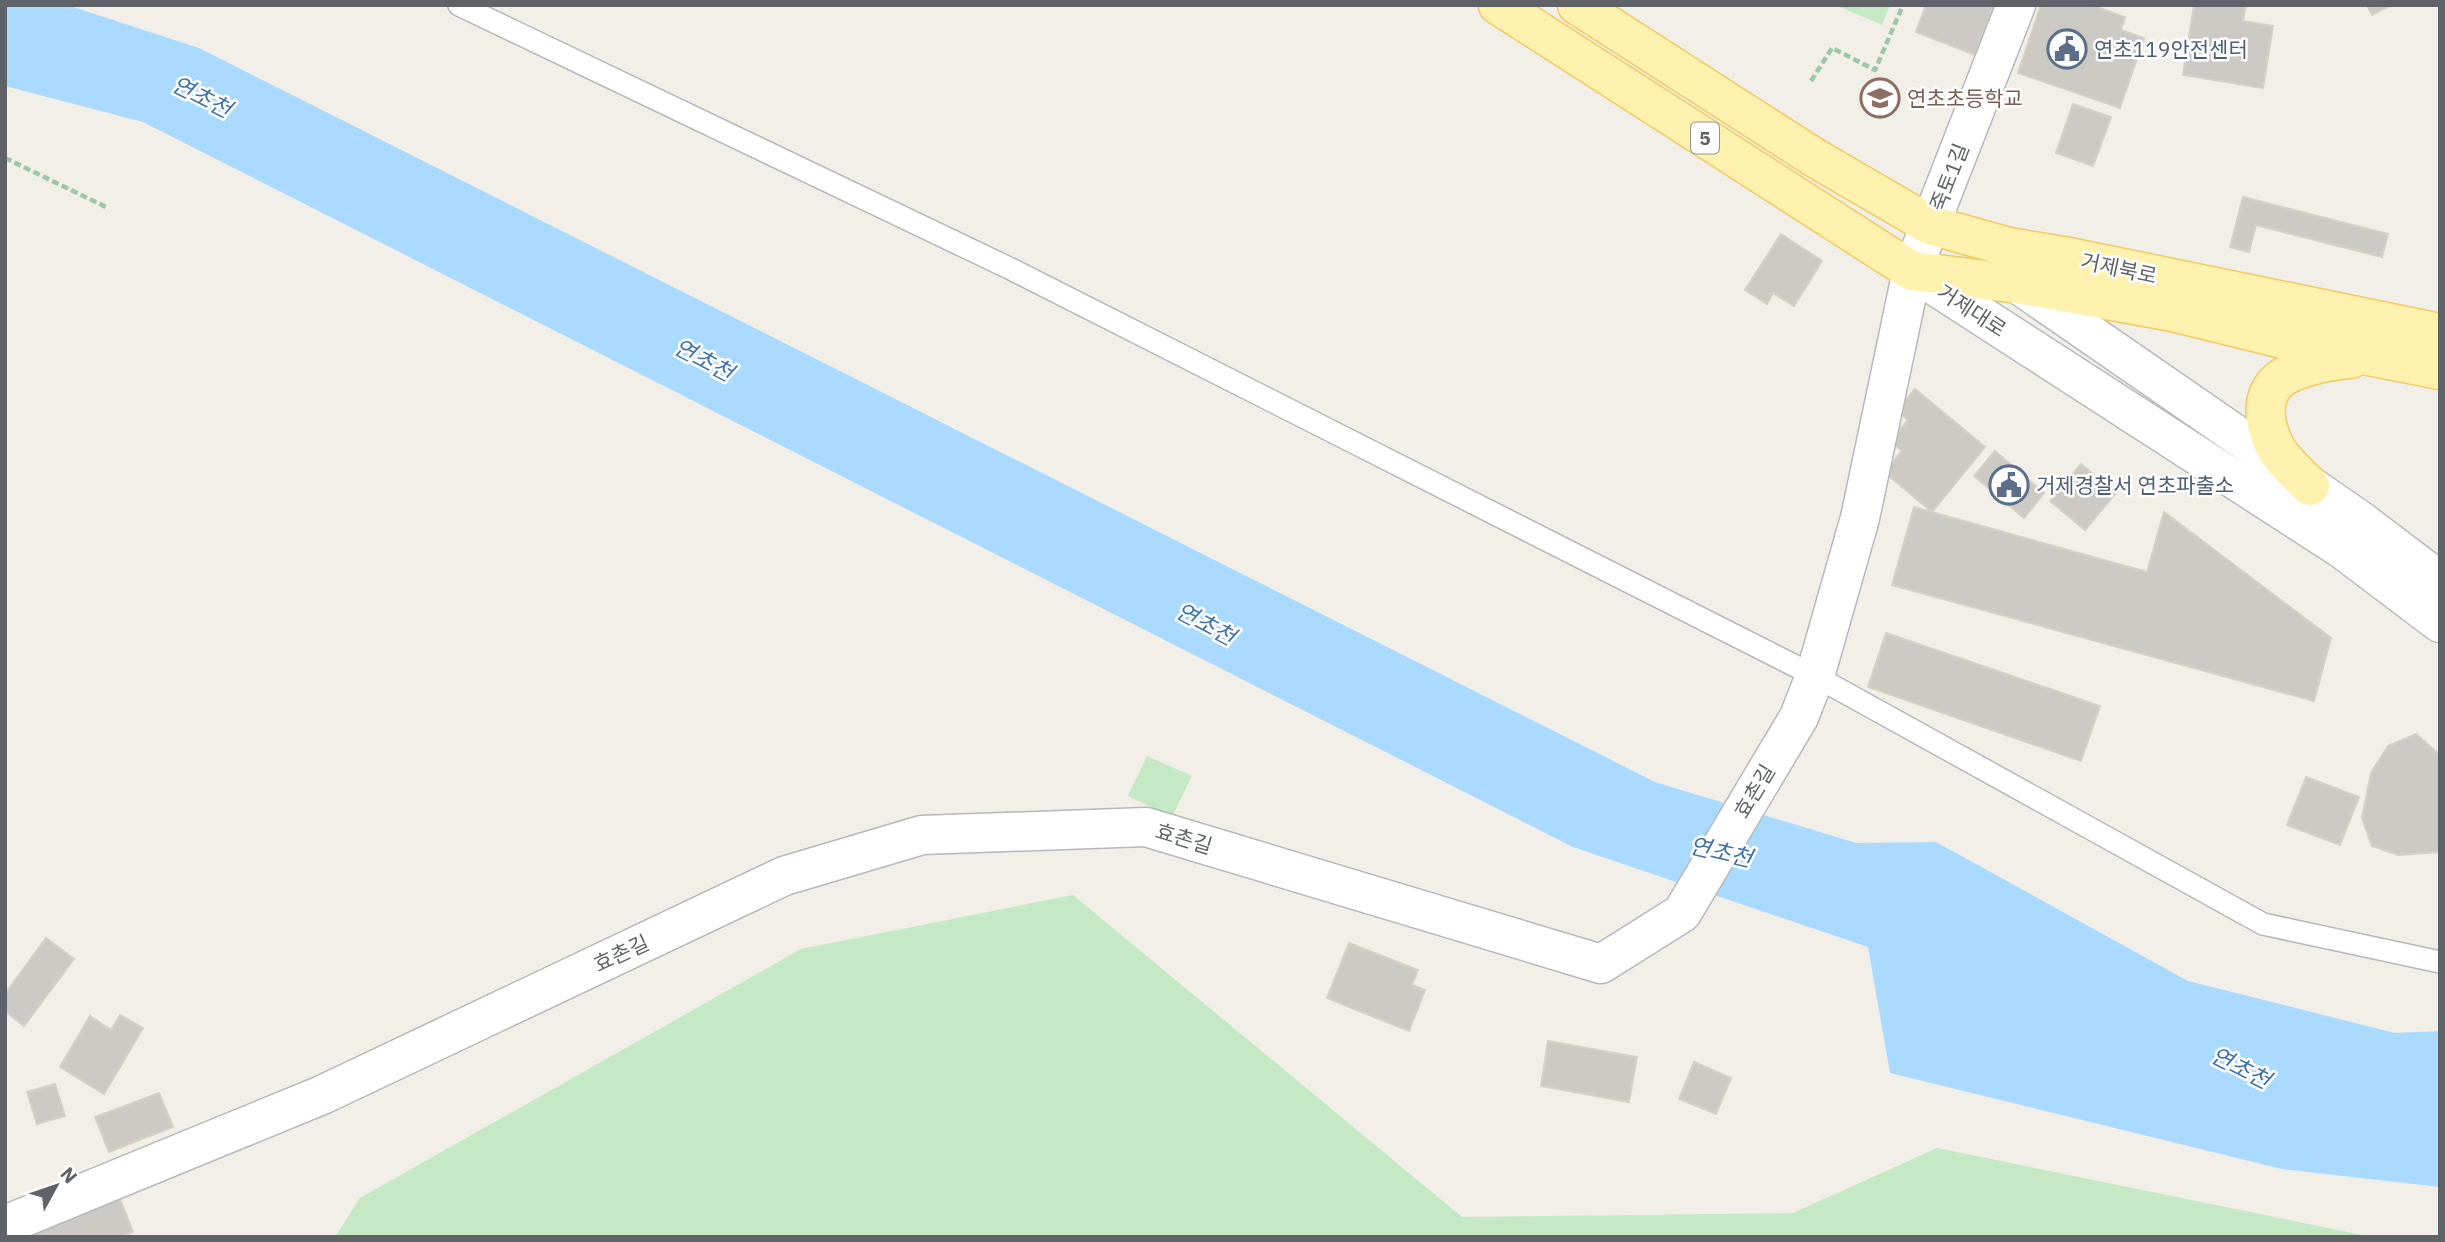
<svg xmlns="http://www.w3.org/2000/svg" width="2445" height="1242" viewBox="0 0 2445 1242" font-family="'IBM Plex Sans','Noto Sans KR',sans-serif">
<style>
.green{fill:#c5e8c5}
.water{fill:#aadaff}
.building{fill:#cccac5;stroke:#d6d1c6;stroke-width:2}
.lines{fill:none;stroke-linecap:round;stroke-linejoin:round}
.lane-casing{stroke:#b5b8bc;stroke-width:24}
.street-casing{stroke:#b5b8bc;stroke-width:41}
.secondary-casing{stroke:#b6babf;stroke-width:41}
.primary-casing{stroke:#f2c960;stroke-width:41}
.path{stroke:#9cc7a9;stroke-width:4.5;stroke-dasharray:7 3.5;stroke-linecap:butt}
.lane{stroke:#fff;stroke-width:21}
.street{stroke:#fff;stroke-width:38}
.secondary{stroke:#fff;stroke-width:38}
.primary{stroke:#fff2af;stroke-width:38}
.labels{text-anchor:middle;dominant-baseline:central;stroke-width:5;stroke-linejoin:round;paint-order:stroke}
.shield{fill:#fff;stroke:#8f9295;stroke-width:2}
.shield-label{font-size:19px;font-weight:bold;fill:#5f6368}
.service-label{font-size:21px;fill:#4e5e75;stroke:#fff;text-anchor:start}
.education-label{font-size:21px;fill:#785e54;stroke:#fff;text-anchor:start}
.street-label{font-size:21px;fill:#5f6368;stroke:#fff}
.water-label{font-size:23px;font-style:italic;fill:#4174aa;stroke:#fff}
</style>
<rect width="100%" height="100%" fill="#f1efe8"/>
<g class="green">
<path d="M 1835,5 L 1890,5 L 1882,25 Z"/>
<path d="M 1147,756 L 1192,776 L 1172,817 L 1128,796 Z"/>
<path d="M 1073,895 L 1462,1217 L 1793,1213 L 1937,1148 L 2372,1237 L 335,1237 L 360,1198 L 801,949 Z"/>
</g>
<path class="water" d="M 5,5 L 67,5 L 199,48 L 1655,782 L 1856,843 L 1936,842 L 2188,981 L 2395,1033 L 2440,1031 L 2440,1187 L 2282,1169 L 1890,1073 L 1868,947 L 1573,847 L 143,122 L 5,86 Z"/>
<g class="building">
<path d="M 1926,5 L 1994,5 L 1975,55 L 1916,32 Z"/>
<path d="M 2041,5 L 2091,5 L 2125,17 L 2121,30 L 2144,38 L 2120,108 L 2018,73 Z"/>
<path d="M 2194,5 L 2246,5 L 2243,21 L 2273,26 L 2263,88 L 2183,75 Z"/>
<path d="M 2367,5 L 2391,5 L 2372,15 Z"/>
<path d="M 2073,104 L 2111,117 L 2093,166 L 2056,153 Z"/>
<path d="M 2243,197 L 2388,234 L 2382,257 L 2256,225 L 2249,252 L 2230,247 Z"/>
<path d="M 1781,234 L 1822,261 L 1794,306 L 1773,293 L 1767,304 L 1745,290 Z"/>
<path d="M 1915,389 L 1985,447 L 1932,512 L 1884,472 L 1902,451 L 1891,441 L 1908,420 L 1897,411 Z"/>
<path d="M 1995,451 L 2044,493 L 2024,518 L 1974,476 Z"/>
<path d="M 2081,464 L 2116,493 L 2085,530 L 2050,501 Z"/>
<path d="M 1914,507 L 2147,572 L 2164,512 L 2331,638 L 2314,701 L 1892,585 Z"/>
<path d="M 1886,633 L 2100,706 L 2081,761 L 1868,687 Z"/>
<path d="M 2416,734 L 2440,755 L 2440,852 L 2398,855 L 2372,846 L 2362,818 L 2371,773 L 2388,746 Z"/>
<path d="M 2306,777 L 2359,797 L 2340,845 L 2287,825 Z"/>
<path d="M 46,938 L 74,959 L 24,1026 L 5,1011 L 5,994 Z"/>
<path d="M 1349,943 L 1418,970 L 1412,985 L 1425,990 L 1409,1031 L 1327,998 Z"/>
<path d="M 120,1015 L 143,1028 L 104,1094 L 60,1067 L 90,1016 L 111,1030 Z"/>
<path d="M 1548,1041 L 1637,1057 L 1629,1102 L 1541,1086 Z"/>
<path d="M 1694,1062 L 1731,1078 L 1716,1114 L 1679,1099 Z"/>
<path d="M 55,1084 L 65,1116 L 37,1124 L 27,1092 Z"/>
<path d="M 159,1093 L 173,1127 L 109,1152 L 95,1117 Z"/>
<path d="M 120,1199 L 133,1232 L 121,1237 L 22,1237 Z"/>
</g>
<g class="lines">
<g class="lane-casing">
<path id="lane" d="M 459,5 L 1009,268 L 1815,676 L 2263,924 L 2440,962"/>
</g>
<g class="street-casing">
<path id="street" d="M 5,1225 L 322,1095 L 784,876 L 922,835 L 1146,827 L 1601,964 L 1682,913 L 1799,717 L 1815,676 L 1860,518 L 1912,271 L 2016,5"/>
</g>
<g class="secondary-casing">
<g id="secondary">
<path d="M 1912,271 L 2342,549 L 2440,623"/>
<path d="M 2015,282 L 2361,521 L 2440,581"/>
</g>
</g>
<g class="primary-casing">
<g id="primary">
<path d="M 1498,5 L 1912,271 L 2018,284 L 2173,312 L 2287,340 L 2440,370"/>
<path d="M 1577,5 L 1815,158 L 1930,225 L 2009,247 L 2074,258 L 2440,333"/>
<path d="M 2310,486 C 2299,475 2285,463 2277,450 C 2266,431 2259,403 2275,384 C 2288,368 2331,360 2351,359"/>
</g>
</g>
<g class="path">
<path d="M 1811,81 L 1832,48 L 1875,70 L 1903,5"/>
<path d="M 5,158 L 106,207"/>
</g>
<use href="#lane" class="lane"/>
<use href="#street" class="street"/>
<use href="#secondary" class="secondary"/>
<use href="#primary" class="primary"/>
</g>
<defs>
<g id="civic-ring" transform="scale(2.0125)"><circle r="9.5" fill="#fff" stroke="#5c6f8a" stroke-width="1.5"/><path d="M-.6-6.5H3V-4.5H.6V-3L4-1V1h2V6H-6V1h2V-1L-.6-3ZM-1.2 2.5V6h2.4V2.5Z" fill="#5c6f8a"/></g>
<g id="school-ring" transform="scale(2.0125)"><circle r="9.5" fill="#fff" stroke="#8d6e63" stroke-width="1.5"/><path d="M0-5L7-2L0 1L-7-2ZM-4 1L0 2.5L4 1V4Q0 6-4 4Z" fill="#8d6e63"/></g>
</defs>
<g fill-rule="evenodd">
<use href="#civic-ring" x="2067" y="49"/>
<use href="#school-ring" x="1880" y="98"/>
<use href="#civic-ring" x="2009" y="485"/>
</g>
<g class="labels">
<rect class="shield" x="1691" y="122.5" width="28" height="31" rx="5"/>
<g class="shield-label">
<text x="1705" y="138">5</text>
</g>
<g class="service-label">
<text x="2094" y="49">연초119안전센터</text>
<text x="2036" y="485">거제경찰서 연초파출소</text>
</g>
<g class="education-label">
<text x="1907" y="98">연초초등학교</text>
</g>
<g class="street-label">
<text transform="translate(1949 177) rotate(-69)">죽토1길</text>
<text transform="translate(2119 268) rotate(12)">거제북로</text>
<text transform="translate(1972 310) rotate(33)">거제대로</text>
<text transform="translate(1754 791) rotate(-59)">효촌길</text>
<text transform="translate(1184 838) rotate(17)">효촌길</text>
<text transform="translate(621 953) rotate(-25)">효촌길</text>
</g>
<g class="water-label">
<text transform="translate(202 96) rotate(27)">연초천</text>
<text transform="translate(704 359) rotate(28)">연초천</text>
<text transform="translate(1206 623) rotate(28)">연초천</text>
<text transform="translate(1721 851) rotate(13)">연초천</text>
<text transform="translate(2241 1067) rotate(27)">연초천</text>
</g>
</g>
<rect width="2445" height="1242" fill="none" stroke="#5f6368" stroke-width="14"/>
<g transform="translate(56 1186) rotate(50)" stroke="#ffffff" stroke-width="5" paint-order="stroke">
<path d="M0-5L12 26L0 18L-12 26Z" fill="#5f6368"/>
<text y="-10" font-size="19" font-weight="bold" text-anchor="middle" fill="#5f6368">N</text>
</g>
</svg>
